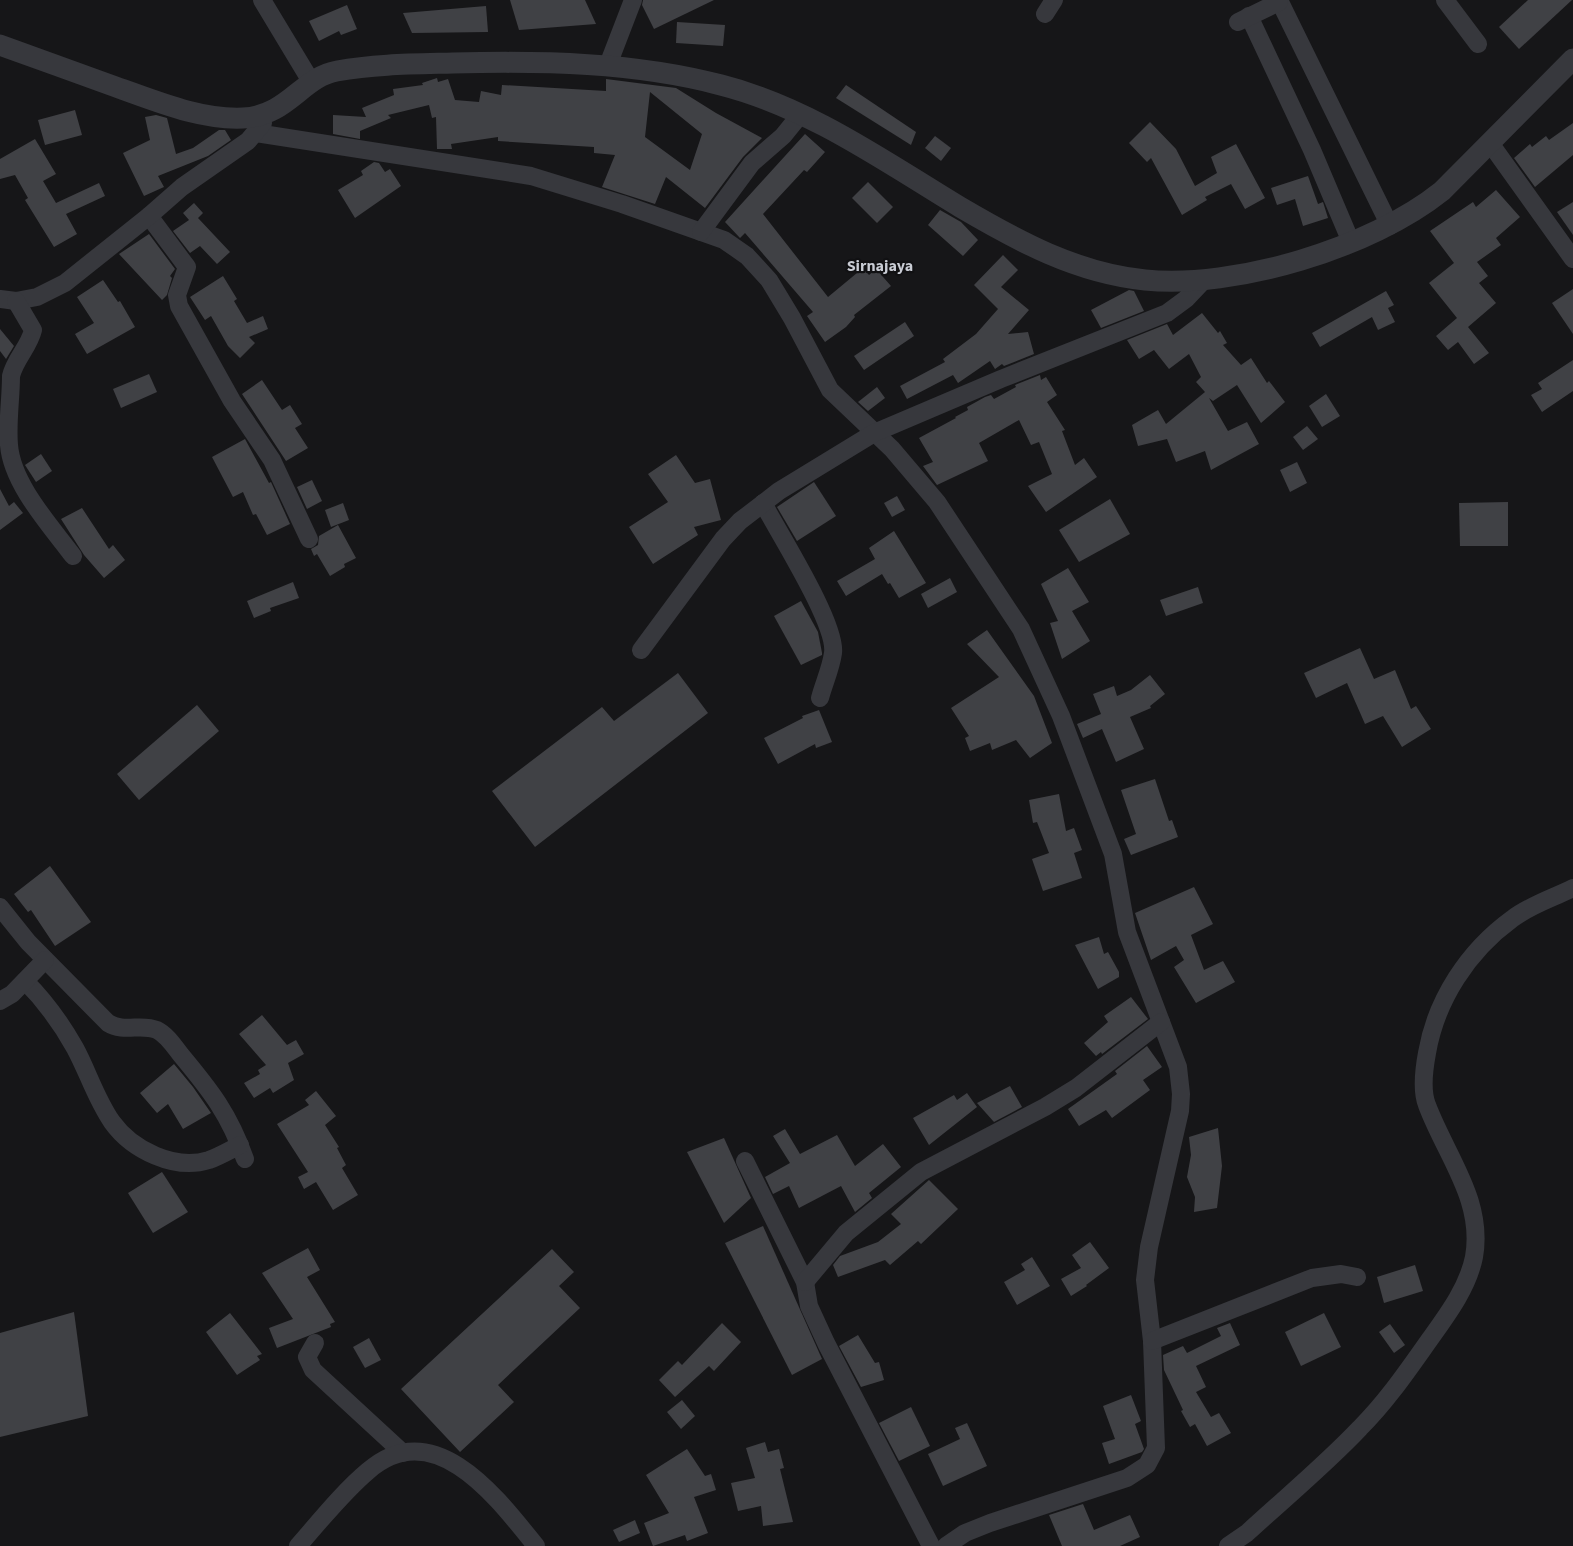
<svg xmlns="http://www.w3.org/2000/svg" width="1573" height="1546" viewBox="0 0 1573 1546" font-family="'Source Sans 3',sans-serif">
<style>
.building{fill:#404145;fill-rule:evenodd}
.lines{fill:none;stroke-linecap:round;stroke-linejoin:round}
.minor{stroke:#37383d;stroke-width:18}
.tertiary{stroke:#37383d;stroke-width:21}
.labels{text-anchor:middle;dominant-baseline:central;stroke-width:4.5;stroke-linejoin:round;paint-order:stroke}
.quarter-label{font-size:16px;font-weight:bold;fill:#c9ccd4;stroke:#111113}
</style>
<rect width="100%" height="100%" fill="#161618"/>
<g class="building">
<path d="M 510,0 L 585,0 L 596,24 L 519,30 Z"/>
<path d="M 643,0 L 714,0 L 654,29 L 642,5 Z"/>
<path d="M 1528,0 L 1572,0 L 1519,49 L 1499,27 Z"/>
<path d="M 347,5 L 357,29 L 341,35 L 339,31 L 319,41 L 309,21 Z"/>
<path d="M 486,6 L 488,32 L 412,33 L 403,13 Z"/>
<path d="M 677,22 L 725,25 L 723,46 L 676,43 Z"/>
<path d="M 437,78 L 438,82 L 448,79 L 455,100 L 479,102 L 481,91 L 501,95 L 502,85 L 606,91 L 606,79 L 676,88 L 716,113 L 762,138 L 743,157 L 705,208 L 666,177 L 655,204 L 602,187 L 615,155 L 594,153 L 594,147 L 498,141 L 498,137 L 451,144 L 452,149 L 437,149 L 436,117 L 432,118 L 429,105 L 388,115 L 391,118 L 360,131 L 360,139 L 333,134 L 333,115 L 366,117 L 362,108 L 394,95 L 393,89 L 423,85 L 422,83 ZM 650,92 L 702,134 L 690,170 L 645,137 Z"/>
<path d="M 846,85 L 916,132 L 911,145 L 836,98 Z"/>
<path d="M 75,110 L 82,135 L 45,145 L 38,120 Z"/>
<path d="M 156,115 L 167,118 L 176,154 L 193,148 L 219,130 L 225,130 L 231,140 L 208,156 L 158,176 L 164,187 L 144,196 L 123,153 L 150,140 L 145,117 Z"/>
<path d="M 1150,122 L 1176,149 L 1195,186 L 1217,173 L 1211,157 L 1236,144 L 1265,198 L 1245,209 L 1231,184 L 1205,197 L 1207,200 L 1182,215 L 1151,158 L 1147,162 L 1129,143 Z"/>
<path d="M 1573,123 L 1573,155 L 1535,187 L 1514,158 L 1530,144 L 1532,147 L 1546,136 L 1549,140 Z"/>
<path d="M 805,134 L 825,152 L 807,172 L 804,170 L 763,214 L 828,297 L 863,268 L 869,275 L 876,269 L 891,286 L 854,315 L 855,317 L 846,327 L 825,342 L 807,316 L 813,312 L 745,233 L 740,238 L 725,222 Z"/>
<path d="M 935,136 L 951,148 L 941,161 L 925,148 Z"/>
<path d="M 35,139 L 56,174 L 43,181 L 56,203 L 99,183 L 105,196 L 66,214 L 77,234 L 54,247 L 25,200 L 28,198 L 15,175 L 0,179 L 0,159 Z"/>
<path d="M 374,162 L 379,163 L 385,172 L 390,169 L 401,186 L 355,218 L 338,190 L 363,175 L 361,171 Z"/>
<path d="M 1308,176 L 1318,204 L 1323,202 L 1328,218 L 1303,226 L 1295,199 L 1277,205 L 1271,188 Z"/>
<path d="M 868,182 L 893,207 L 877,223 L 852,198 Z"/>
<path d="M 1496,190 L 1520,217 L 1496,238 L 1501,245 L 1477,262 L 1488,276 L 1479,283 L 1496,303 L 1468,327 L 1489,353 L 1474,364 L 1458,342 L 1448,350 L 1436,336 L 1457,318 L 1429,283 L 1454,263 L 1430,231 L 1473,202 L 1476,207 Z"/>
<path d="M 1573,202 L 1573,235 L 1557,212 Z"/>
<path d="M 194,203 L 203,213 L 198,218 L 230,252 L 217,264 L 200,246 L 190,253 L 173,231 L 189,220 L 183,213 Z"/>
<path d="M 940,210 L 961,222 L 978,240 L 963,256 L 928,225 Z"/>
<path d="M 149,234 L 175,269 L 170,276 L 172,278 L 167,295 L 162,300 L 119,254 Z"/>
<path d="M 1003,255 L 1018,270 L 1001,287 L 1029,310 L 1008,334 L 1028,332 L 1034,354 L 1004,366 L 1002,364 L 995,369 L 990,361 L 958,383 L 953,375 L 907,399 L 900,386 L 945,362 L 943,359 L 976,334 L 998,309 L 974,285 Z"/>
<path d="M 223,276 L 237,299 L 234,301 L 247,323 L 263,316 L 268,329 L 249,337 L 255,343 L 240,358 L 228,346 L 211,316 L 205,320 L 190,297 Z"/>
<path d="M 103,280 L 118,302 L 120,301 L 135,327 L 87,354 L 75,334 L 94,323 L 77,297 Z"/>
<path d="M 1573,289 L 1573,334 L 1552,303 Z"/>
<path d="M 1129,290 L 1134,291 L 1144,311 L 1101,328 L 1091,310 Z"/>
<path d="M 1386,291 L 1394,305 L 1388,308 L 1395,322 L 1378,330 L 1372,317 L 1320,347 L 1312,333 Z"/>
<path d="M 1202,313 L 1218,333 L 1220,331 L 1227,343 L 1223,345 L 1241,365 L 1251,358 L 1267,383 L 1269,381 L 1285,402 L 1261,423 L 1237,385 L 1213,401 L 1209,398 L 1228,431 L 1247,422 L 1259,444 L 1211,470 L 1205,451 L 1176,462 L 1167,439 L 1138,446 L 1132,425 L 1158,410 L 1166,424 L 1205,392 L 1196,382 L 1201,377 L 1189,354 L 1169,369 L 1154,350 L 1139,359 L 1127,340 L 1167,324 L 1173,335 Z"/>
<path d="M 905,322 L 914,336 L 864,370 L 854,356 Z"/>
<path d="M 0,329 L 14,346 L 6,359 L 0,351 Z"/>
<path d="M 1573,360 L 1573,391 L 1542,412 L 1531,395 L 1542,389 L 1538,383 Z"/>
<path d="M 149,374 L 157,392 L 121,408 L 113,389 Z"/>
<path d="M 1040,375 L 1041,380 L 1046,377 L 1057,395 L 1047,402 L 1065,430 L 1062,431 L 1075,465 L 1084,458 L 1097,477 L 1046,512 L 1028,486 L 1052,474 L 1039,442 L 1031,445 L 1019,420 L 979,443 L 988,461 L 937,485 L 923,466 L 933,462 L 919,438 L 956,418 L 955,417 L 968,410 L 967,407 L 985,397 L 991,395 L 994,399 L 1016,387 L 1015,385 Z"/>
<path d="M 262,380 L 282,410 L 290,405 L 302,424 L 295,428 L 308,448 L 286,461 L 242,394 Z"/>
<path d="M 877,387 L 885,398 L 868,411 L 858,402 Z"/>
<path d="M 1326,394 L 1340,416 L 1322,427 L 1309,406 Z"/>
<path d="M 1307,426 L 1318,439 L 1303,450 L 1293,437 Z"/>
<path d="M 245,439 L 269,483 L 271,482 L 290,524 L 267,535 L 256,514 L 253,515 L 243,492 L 233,497 L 212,457 Z"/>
<path d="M 41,454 L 52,471 L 36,482 L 25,465 Z"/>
<path d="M 676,455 L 695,483 L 710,479 L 721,520 L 694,527 L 698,535 L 653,564 L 629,527 L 668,502 L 648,474 Z"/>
<path d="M 1297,462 L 1307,483 L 1290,492 L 1280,470 Z"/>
<path d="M 312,480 L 322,501 L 307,509 L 297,487 Z"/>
<path d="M 814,482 L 836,516 L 797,541 L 777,507 Z"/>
<path d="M 0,489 L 9,506 L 14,502 L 23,513 L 0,530 Z"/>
<path d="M 897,496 L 905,510 L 892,517 L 884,503 Z"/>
<path d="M 1110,499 L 1130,534 L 1079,562 L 1059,530 Z"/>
<path d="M 1508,502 L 1508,546 L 1460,546 L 1459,503 Z"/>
<path d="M 343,503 L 349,520 L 331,527 L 325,510 Z"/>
<path d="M 82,508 L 109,549 L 113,545 L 125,560 L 104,578 L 84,555 L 61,519 Z"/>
<path d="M 338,525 L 356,558 L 344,564 L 345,567 L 330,576 L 317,554 L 314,556 L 311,549 L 318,545 L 319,536 Z"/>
<path d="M 894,531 L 926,583 L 899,598 L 890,583 L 888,584 L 882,574 L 846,596 L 837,581 L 875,559 L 869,548 Z"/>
<path d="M 1068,568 L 1089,602 L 1072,611 L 1090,641 L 1062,659 L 1050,623 L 1058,621 L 1041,584 Z"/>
<path d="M 950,578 L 957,592 L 928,608 L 921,594 Z"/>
<path d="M 293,582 L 299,598 L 270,608 L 271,611 L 254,618 L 247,601 Z"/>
<path d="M 1198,587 L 1203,603 L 1166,616 L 1160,600 Z"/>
<path d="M 801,601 L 818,632 L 822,653 L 822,655 L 801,665 L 774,616 Z"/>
<path d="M 987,630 L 1034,696 L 1052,743 L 1030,758 L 1016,740 L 992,750 L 990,743 L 970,751 L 965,738 L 969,736 L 951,708 L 999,677 L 967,644 Z"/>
<path d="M 1360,648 L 1374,679 L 1395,670 L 1411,709 L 1416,706 L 1431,729 L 1402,747 L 1383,716 L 1365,724 L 1347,683 L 1316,698 L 1304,673 Z"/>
<path d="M 678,673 L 708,713 L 535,847 L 492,791 L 602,707 L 614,721 Z"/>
<path d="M 1150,675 L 1165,694 L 1150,706 L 1151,708 L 1130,717 L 1144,749 L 1116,762 L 1102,729 L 1083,738 L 1077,724 L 1101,714 L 1093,694 L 1114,686 L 1117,696 L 1131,690 Z"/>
<path d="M 197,705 L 219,731 L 139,800 L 117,774 Z"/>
<path d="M 819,710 L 832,742 L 816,748 L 815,744 L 778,764 L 764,738 L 803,718 L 802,716 Z"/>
<path d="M 1155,779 L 1169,821 L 1172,820 L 1178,837 L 1131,855 L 1124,839 L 1136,834 L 1121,790 Z"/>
<path d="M 1059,794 L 1066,831 L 1074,828 L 1082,850 L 1074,853 L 1082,878 L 1043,891 L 1032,859 L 1049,853 L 1037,822 L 1033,823 L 1029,800 Z"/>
<path d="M 50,866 L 91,922 L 55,946 L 31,910 L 28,912 L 14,894 Z"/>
<path d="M 1194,887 L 1213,924 L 1191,935 L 1204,970 L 1223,961 L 1235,982 L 1196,1003 L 1174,967 L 1184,960 L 1176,946 L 1151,960 L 1135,913 Z"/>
<path d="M 1099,937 L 1104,954 L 1108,952 L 1119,972 L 1119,977 L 1098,989 L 1075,945 Z"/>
<path d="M 1131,997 L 1148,1019 L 1102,1054 L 1101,1052 L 1096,1056 L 1084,1043 L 1108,1022 L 1104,1016 Z"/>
<path d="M 262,1015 L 287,1045 L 296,1040 L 304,1054 L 288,1063 L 294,1080 L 273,1093 L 270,1088 L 254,1098 L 244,1083 L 260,1074 L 258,1070 L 266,1065 L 239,1034 Z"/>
<path d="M 1147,1046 L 1162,1067 L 1143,1080 L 1150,1090 L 1112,1118 L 1106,1110 L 1079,1126 L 1068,1109 L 1117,1074 L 1115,1071 Z"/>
<path d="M 174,1064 L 193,1087 L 211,1113 L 183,1129 L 168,1104 L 157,1113 L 140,1093 Z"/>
<path d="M 1010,1086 L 1022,1107 L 994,1122 L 977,1103 Z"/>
<path d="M 316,1091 L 336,1116 L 325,1125 L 339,1147 L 337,1148 L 346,1165 L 342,1168 L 358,1195 L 333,1210 L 316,1182 L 304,1189 L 298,1177 L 308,1172 L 277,1124 L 309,1105 L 305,1100 Z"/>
<path d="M 967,1093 L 977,1107 L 929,1145 L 913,1118 L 954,1095 L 957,1100 Z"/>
<path d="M 1218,1128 L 1222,1166 L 1217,1208 L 1194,1212 L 1195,1197 L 1187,1177 L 1191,1155 L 1189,1137 Z"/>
<path d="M 785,1129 L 800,1154 L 837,1135 L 855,1166 L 883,1144 L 901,1167 L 869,1193 L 872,1198 L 855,1212 L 841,1186 L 799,1208 L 789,1186 L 773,1194 L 765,1177 L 790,1163 L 773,1136 Z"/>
<path d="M 724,1138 L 751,1198 L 724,1223 L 687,1152 Z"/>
<path d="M 162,1172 L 188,1212 L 153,1233 L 128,1193 Z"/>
<path d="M 929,1180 L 958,1209 L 921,1244 L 918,1241 L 890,1265 L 885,1260 L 838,1277 L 833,1265 L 840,1256 L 878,1242 L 901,1224 L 891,1214 Z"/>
<path d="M 763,1226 L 822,1359 L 792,1375 L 725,1243 Z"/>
<path d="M 1090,1242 L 1109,1268 L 1086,1285 L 1087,1286 L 1071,1296 L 1061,1279 L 1081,1268 L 1072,1255 Z"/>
<path d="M 308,1248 L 320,1270 L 307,1277 L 335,1322 L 330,1324 L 331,1327 L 277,1348 L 269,1328 L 293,1319 L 262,1273 Z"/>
<path d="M 552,1249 L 574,1272 L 559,1286 L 580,1308 L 498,1385 L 514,1402 L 460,1452 L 401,1389 Z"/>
<path d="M 1032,1257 L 1050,1286 L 1017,1305 L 1004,1282 L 1025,1270 L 1021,1264 Z"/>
<path d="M 1415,1265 L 1423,1291 L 1384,1303 L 1377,1277 Z"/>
<path d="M 74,1312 L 88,1416 L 0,1437 L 0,1333 Z"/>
<path d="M 230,1313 L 262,1354 L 257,1356 L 260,1360 L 237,1375 L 206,1332 Z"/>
<path d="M 1324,1313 L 1341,1347 L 1301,1366 L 1285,1332 Z"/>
<path d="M 722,1323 L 741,1342 L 714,1371 L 709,1366 L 675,1397 L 659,1380 L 678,1361 L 682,1365 Z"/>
<path d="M 1230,1323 L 1240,1345 L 1196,1366 L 1206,1387 L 1196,1392 L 1211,1417 L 1219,1413 L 1231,1433 L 1207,1446 L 1195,1424 L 1190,1427 L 1181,1411 L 1183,1410 L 1164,1370 L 1163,1355 L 1183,1346 L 1187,1353 L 1221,1336 L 1217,1328 Z"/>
<path d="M 1390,1324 L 1405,1345 L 1394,1353 L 1379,1332 Z"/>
<path d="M 858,1335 L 875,1363 L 879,1362 L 884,1380 L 861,1387 L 839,1346 Z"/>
<path d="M 369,1338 L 381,1360 L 365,1368 L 353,1347 Z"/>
<path d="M 1131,1395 L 1141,1421 L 1135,1424 L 1144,1449 L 1142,1452 L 1109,1464 L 1102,1443 L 1115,1439 L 1103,1406 Z"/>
<path d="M 682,1400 L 695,1416 L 681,1429 L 667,1412 Z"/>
<path d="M 911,1407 L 930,1446 L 899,1461 L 879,1423 Z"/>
<path d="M 967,1423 L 987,1466 L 943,1486 L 928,1454 L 960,1439 L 955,1428 Z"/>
<path d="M 765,1442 L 768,1452 L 779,1449 L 784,1468 L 780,1469 L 793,1522 L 763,1526 L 761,1506 L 738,1511 L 731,1483 L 755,1478 L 746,1448 Z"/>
<path d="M 687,1449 L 705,1476 L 711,1474 L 716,1490 L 694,1497 L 708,1533 L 687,1541 L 685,1535 L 653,1546 L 644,1523 L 669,1513 L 646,1475 Z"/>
<path d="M 1083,1504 L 1094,1530 L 1130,1515 L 1140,1537 L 1120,1546 L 1062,1546 L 1049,1515 Z"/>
<path d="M 635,1520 L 640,1533 L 619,1542 L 613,1530 Z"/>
</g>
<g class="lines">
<g class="minor">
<path d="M 262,0 L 312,83"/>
<path d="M 1279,0 L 1390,226"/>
<path d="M 1445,0 L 1478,44"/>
<path d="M 1045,14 L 1054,0"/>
<path d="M 1249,16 L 1312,150 L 1351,242"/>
<path d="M 1238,22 L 1279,2"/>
<path d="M 608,65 L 633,0"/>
<path d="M 256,133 L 531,176 L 622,204 L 724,240 L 747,256 L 769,280 L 792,318 L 830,390 L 892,449 L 937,502 L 1021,629 L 1061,716 L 1113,854 L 1127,932 L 1178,1067 L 1181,1094 L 1180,1111 L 1149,1247 L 1145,1280 L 1152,1341 L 1156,1448 L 1147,1465 L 1127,1478 L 990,1523 L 965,1533 L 946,1546"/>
<path d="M 1490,143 L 1573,259"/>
<path d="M 149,216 L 187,267 L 177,295 L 179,306 L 232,401 L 272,460 L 309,539"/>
<path d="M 701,232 L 752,163 L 783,136 L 800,115"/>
<path d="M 0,299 L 16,301 L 37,297 L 65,283 L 149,216 L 182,187 L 248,141 L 263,123"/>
<path d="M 16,301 L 33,330 C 29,347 15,359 11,376 C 11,399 7,422 9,445 C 12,484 50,525 73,556"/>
<path d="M 763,503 C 778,532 837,624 833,653 C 831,668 824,683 820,698"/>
<path d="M 641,650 L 723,539 L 740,521 L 779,491 L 874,433 L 1001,379 L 1167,313 L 1186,299 L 1204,280"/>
<path d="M 0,907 L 28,942 L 108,1023 C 124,1033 141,1023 157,1030 C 167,1035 174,1046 181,1055 C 211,1091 229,1114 245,1159"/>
<path d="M 25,981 C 45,1001 61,1023 75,1048 C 88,1072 96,1099 112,1122 C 132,1150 175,1171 209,1160 C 220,1156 230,1150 240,1145"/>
<path d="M 0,1001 L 12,994 L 45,960"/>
<path d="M 745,1161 L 805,1282 L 809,1306 L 826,1343 L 931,1546"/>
<path d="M 805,1282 L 846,1233 L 921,1172 L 1045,1107 L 1076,1088 L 1161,1022"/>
<path d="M 1152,1341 L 1312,1278 L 1341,1274 L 1357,1277"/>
<path d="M 315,1343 L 307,1357 L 313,1370 L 403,1453"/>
<path d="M 298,1546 C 320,1521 343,1492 368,1471 C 435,1413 498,1499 536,1546"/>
<path d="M 1228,1546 L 1247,1533 C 1285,1498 1325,1465 1360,1428 C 1387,1401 1408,1370 1430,1339 C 1448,1314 1468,1287 1474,1257 C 1484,1200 1446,1156 1427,1105 C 1421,1090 1424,1069 1427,1053 C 1436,1000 1468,951 1512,919 C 1530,905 1553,898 1573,888"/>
</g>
<path class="tertiary" d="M 0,45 C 39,59 77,73 116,87 C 156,101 200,120 243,118 C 288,116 302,77 337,71 C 375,64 414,64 453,63 C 542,61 634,62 721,85 C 808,107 884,161 960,207 C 1018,241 1076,273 1145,280 C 1235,289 1371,248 1442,191 L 1573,59"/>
</g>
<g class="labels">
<g class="quarter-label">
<text x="880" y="266">Sirnajaya</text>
</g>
</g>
</svg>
